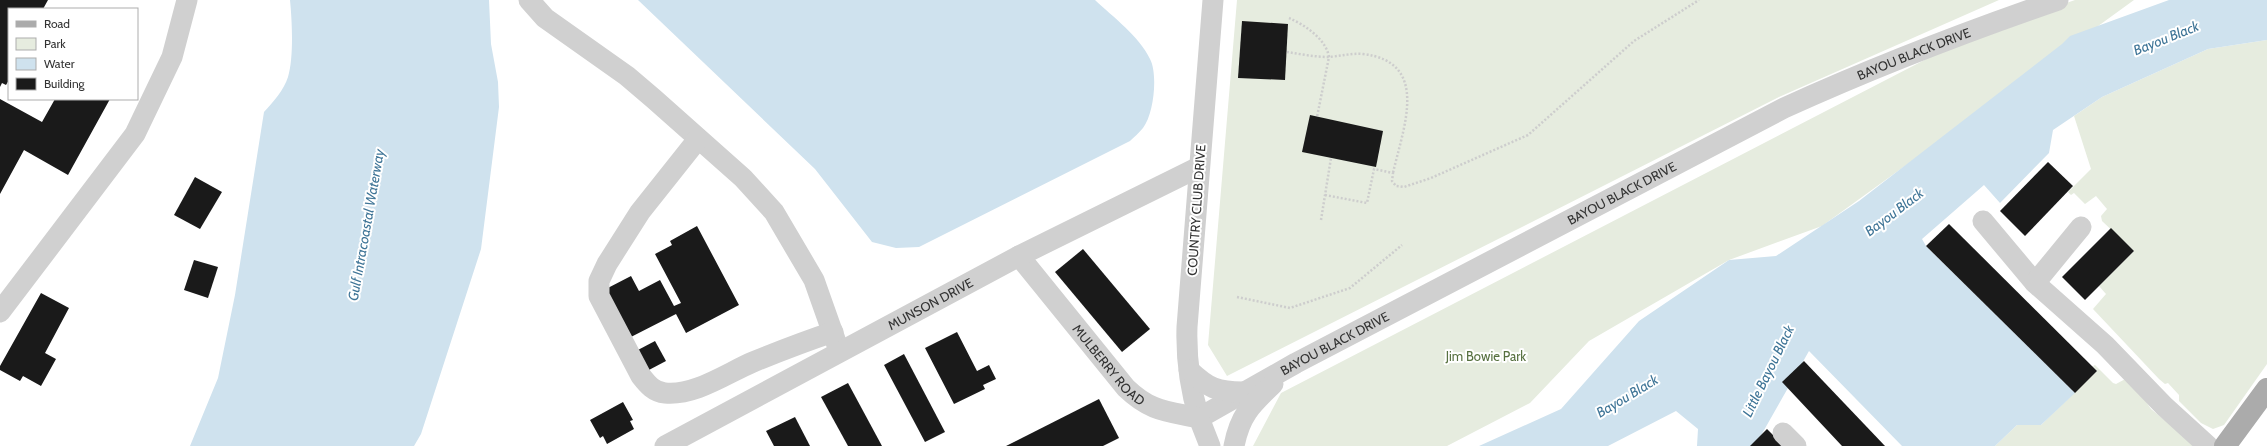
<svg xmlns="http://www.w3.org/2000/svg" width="2267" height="446" viewBox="0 0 2267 446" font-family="Cabin,sans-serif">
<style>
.green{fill:#e6ecdf}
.water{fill:#cfe2ee}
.building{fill:#1a1a1a}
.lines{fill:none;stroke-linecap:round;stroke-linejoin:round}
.path{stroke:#cdcdcd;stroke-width:2.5;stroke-dasharray:2 2;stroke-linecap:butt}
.minor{stroke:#d0d0d0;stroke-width:21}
.major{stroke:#ababab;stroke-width:22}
.labels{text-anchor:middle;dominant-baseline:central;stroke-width:4;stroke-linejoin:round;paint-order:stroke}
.street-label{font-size:13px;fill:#333;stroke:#fff}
.park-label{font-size:13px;fill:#56703f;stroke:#fff}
.water-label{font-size:14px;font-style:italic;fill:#3f7597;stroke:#fff}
</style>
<rect width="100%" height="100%" fill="#fff"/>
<g class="green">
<path d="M 1237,0 L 1999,0 L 1779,97 L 1227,376 L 1208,345 Z"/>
<path d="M 2075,0 L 2134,0 L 1822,226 L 1729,260 L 1589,341 L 1530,403 L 1447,446 L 1253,446 L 1281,393 L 1969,37 Z"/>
<path d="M 2267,40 L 2267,364 L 2224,425 L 2213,429 L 2201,423 L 2179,401 L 2179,395 L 2168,383 L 2165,384 L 2159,379 L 2093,309 L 2106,294 L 2099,286 L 2134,251 L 2102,221 L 2101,216 L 2107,209 L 2096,196 L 2085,204 L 2074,193 L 2071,195 L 2068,192 L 2091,169 L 2074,116 L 2102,97 L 2208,49 Z"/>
<path d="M 2095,365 L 2113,383 L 2116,384 L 2129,377 L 2151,409 L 2196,446 L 1995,446 L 2017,425 L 2041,425 L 2097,371 L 2093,366 Z"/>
</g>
<g class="water">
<path d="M 290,0 L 489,0 L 491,44 L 498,82 L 499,107 L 481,249 L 421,434 L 414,446 L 190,446 L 218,378 L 235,295 L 264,112 C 273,102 284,90 288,77 C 294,57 292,20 290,0 Z"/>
<path d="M 638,0 L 1095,0 C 1113,17 1139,36 1150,59 C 1158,74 1154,114 1143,128 C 1139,133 1134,137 1130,141 L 919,247 L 896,248 L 872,242 L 815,169 Z"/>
<path d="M 2169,0 L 2267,0 L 2267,40 L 2208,49 L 2102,97 L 2053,130 L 2049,153 L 2000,203 L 1984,185 L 1922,239 L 1926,246 L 2075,393 L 2041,425 L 2017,425 L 1995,446 L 1902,446 L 1809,351 L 1755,446 L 1697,446 L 1698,429 L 1676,411 L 1608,446 L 1479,446 L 1561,409 L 1639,321 L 1729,260 L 1776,256 L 1859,201 L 2062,44 L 2070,36 Z"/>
</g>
<g class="building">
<path d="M 0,0 L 48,0 L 43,9 L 9,9 L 9,80 L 6,85 L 2,83 L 0,87 Z"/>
<path d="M 1242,21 L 1288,24 L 1285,80 L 1238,78 Z"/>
<path d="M 0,99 L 42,122 L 55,99 L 110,99 L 68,175 L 24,150 L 0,194 Z"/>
<path d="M 1310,115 L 1383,131 L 1376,167 L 1302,152 Z"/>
<path d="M 2048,162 L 2073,186 L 2025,236 L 2000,211 Z"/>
<path d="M 195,177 L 222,192 L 200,229 L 174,215 Z"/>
<path d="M 1949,224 L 2097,371 L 2075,393 L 1926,246 Z"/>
<path d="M 697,226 L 739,305 L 686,333 L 676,314 L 627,339 L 602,291 L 631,276 L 639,291 L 660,280 L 674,306 L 681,303 L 655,254 L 672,245 L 670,241 Z"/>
<path d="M 2111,228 L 2134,251 L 2085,300 L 2062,277 Z"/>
<path d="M 1083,249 L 1150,329 L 1122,352 L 1055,272 Z"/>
<path d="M 194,260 L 218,267 L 208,298 L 184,290 Z"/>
<path d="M 41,293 L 69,308 L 45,353 L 56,359 L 41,386 L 23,376 L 20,381 L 0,370 L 0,366 Z"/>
<path d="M 957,332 L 977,371 L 989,365 L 996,379 L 983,385 L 985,389 L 954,404 L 925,348 Z"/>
<path d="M 655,341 L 666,361 L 647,371 L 636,351 Z"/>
<path d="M 904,354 L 945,432 L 925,442 L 884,365 Z"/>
<path d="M 1804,361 L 1885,446 L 1842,446 L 1782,382 Z"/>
<path d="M 848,383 L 882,446 L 848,446 L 821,397 Z"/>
<path d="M 1099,399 L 1119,438 L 1103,446 L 1006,446 Z"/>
<path d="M 623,402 L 633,420 L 630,421 L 634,429 L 607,444 L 603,436 L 600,438 L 590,420 Z"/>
<path d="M 795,417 L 810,446 L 774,446 L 766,431 Z"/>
<path d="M 1767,429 L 1784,446 L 1750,446 Z"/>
</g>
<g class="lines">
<g class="path">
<path d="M 1289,18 C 1305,25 1326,39 1329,57 L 1317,117"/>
<path d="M 1287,52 C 1300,54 1315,57 1329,57 C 1341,56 1351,53 1363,54 C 1431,62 1403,128 1393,173"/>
<path d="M 1325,195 L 1367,203 L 1374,169 L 1393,173 L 1392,181 L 1396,186 L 1404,187 L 1431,178 L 1528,135 L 1634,41 L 1699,0"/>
<path d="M 1321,220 L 1331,158"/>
<path d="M 1237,297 L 1290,308 L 1350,288 L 1402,245"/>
</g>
<g class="minor">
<path d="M 529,0 L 545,18 L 627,76 L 654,99 L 743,178 L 774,212 L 814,280 L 837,345"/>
<path id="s1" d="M 1213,0 L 1187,327 C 1186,358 1190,388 1199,418 L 1296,363 L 1784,108 C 1874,67 1965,32 2058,0"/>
<path d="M 698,139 L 640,212 L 607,264 L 599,281 L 599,296 L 641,376 C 648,385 654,392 665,393 C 695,396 727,373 753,362 C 780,351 806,341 833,332"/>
<path d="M 1983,221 L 2035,283"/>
<path d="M 2081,227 L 2035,283 L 2105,345 L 2164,406 L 2208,446"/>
<path id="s2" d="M 1019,256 L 1126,388 C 1151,412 1167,411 1199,418 L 1210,446"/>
<path d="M 0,312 L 135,134 L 172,57 L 187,0"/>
<path d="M 1189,370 C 1208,388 1217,392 1243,392"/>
<path d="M 1783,433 L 1796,446"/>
<path id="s3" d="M 665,446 L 1019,256 L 1199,167"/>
<path d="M 1234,446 C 1240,415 1251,405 1273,384"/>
</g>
<path class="major" d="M 2225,446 L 2267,389"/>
</g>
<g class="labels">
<g class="street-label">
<text stroke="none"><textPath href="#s1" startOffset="1223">BAYOU BLACK DRIVE</textPath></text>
<text stroke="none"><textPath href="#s1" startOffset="899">BAYOU BLACK DRIVE</textPath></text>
<text transform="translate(1196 210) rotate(-86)">COUNTRY CLUB DRIVE</text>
<text stroke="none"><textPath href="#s3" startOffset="301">MUNSON DRIVE</textPath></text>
<text stroke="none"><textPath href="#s1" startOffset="575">BAYOU BLACK DRIVE</textPath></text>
<text stroke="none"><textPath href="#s2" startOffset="141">MULBERRY ROAD</textPath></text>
</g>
<g class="park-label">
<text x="1486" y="356">Jim Bowie Park</text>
</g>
<g class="water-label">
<text transform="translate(2166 38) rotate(-22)">Bayou Black</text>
<text transform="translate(1894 212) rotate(-37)">Bayou Black</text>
<text transform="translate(366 225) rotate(-80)">Gulf Intracoastal Waterway</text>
<text transform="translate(1768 371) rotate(-64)">Little Bayou Black</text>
<text transform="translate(1627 396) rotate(-31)">Bayou Black</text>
</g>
</g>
<rect x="8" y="8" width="130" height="92" fill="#ffffff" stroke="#adadad"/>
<rect x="16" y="21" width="20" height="6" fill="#ababab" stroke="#adadad"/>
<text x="44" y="28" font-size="12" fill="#333333">Road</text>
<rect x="16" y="38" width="20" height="12" fill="#e6ecdf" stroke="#adadad"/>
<text x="44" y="48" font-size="12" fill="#333333">Park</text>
<rect x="16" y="58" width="20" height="12" fill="#cfe2ee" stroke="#adadad"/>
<text x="44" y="68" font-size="12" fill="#333333">Water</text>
<rect x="16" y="78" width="20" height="12" fill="#1a1a1a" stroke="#adadad"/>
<text x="44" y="88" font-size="12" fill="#333333">Building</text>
</svg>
